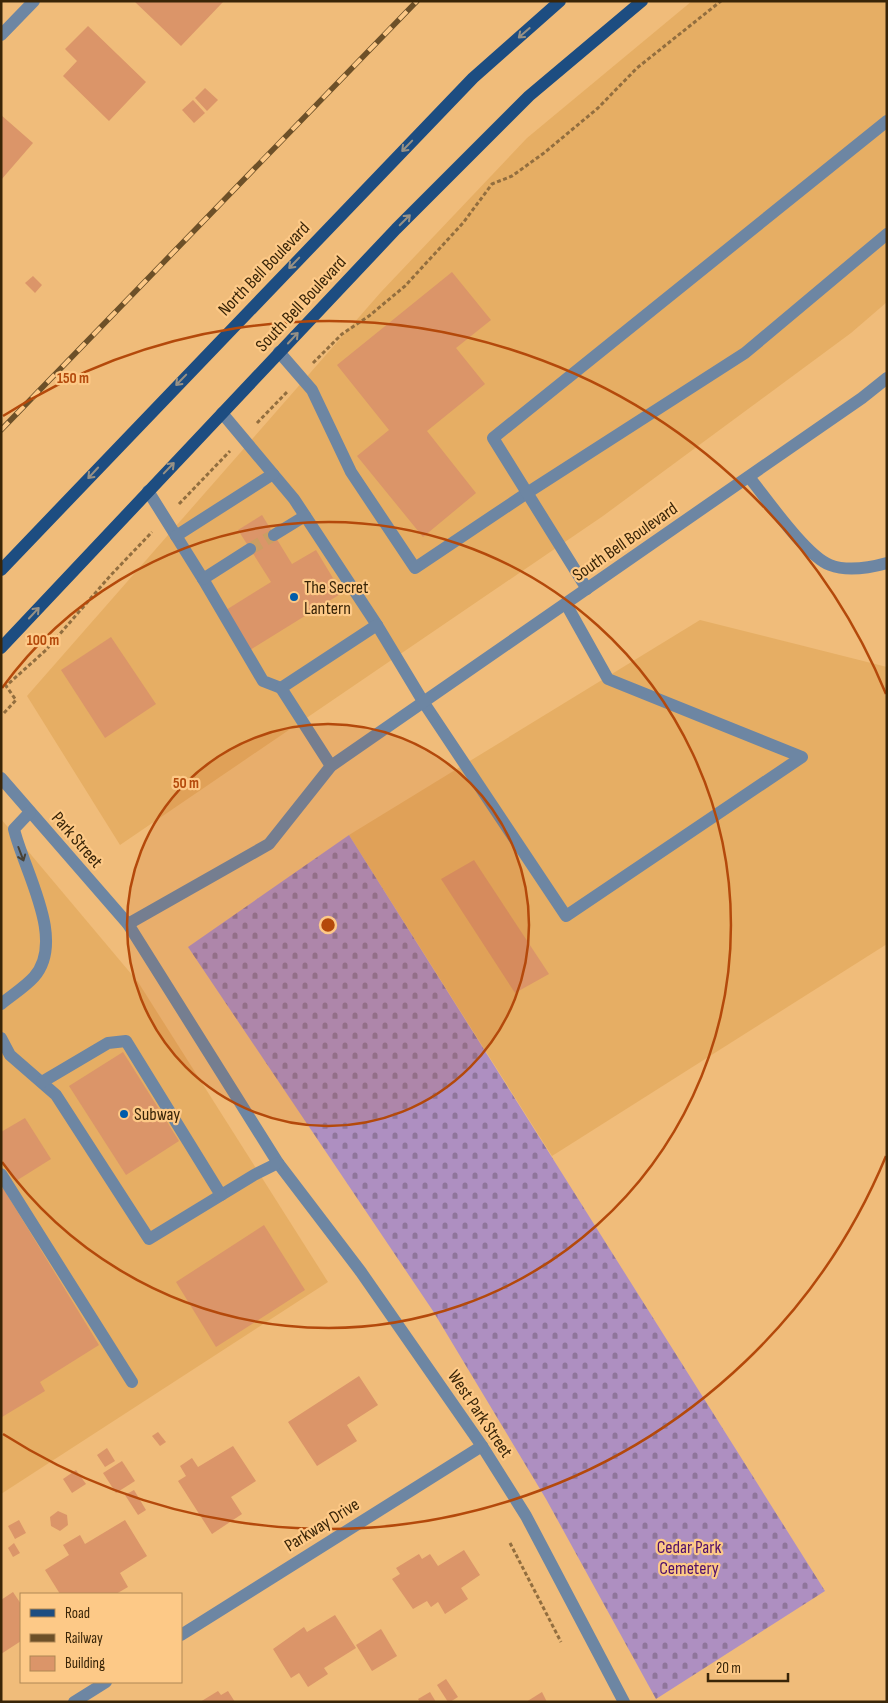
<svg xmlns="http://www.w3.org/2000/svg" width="888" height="1703" viewBox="0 0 888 1703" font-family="'Sofia Sans Condensed',sans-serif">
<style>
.built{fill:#e6ae64}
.cemetery{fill:url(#cemetery-stones)}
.building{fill:#db9569}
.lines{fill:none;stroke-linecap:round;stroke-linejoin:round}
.minor-tunnel{stroke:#cb9e63;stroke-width:12;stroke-dasharray:12 6;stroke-linecap:butt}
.path{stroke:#926e3f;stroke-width:3;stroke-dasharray:4 2.5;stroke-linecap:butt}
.minor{stroke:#6d86a3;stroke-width:12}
.major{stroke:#1d4d81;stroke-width:12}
.rail-casing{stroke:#6d5028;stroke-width:5.5}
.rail{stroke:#fdc987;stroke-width:4;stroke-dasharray:11;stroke-linecap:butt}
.oneway{stroke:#989184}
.oneway2{stroke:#494236}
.ring{fill:none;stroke:#b4490b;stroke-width:2.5}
.poi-dot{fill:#015caa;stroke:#fdc987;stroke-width:2}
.labels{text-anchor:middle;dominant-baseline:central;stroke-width:4.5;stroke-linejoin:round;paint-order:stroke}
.street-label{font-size:18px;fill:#392508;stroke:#fdc987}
.poi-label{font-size:18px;fill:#392508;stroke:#fdc987;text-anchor:start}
.park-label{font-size:18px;fill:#4f0f6a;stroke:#fdc987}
.centre{fill:#b4490b;stroke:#fdc987;stroke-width:2.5}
.ring-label{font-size:15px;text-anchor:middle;font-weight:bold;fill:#b4490b;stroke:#fdc987;stroke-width:4.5;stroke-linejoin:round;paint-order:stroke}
</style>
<defs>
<pattern id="cemetery-stones" width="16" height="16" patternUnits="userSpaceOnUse" patternTransform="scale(1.25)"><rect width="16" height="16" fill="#ae8fc1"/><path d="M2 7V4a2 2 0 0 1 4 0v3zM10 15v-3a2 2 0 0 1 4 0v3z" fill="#8f759b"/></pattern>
</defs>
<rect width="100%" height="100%" fill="#f0bc7a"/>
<g class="built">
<path d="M 692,1 L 887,1 L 887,302 L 851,333 L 603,516 L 120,845 L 27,696 L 381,292 L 527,138 Z"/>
<path d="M 700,620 L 887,667 L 887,944 L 552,1156 L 349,835 Z"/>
<path d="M 1,819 L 138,982 L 328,1282 L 1,1494 Z"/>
</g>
<path class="cemetery" d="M 349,835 L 825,1591 L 656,1699 L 546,1499 L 433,1311 L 188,947 Z"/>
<g class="building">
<path d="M 134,1 L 222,1 L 223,2 L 181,46 Z"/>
<path d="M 88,26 L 146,82 L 109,121 L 63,76 L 77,61 L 65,49 Z"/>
<path d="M 205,88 L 218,100 L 207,111 L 195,98 Z"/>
<path d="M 193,100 L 205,113 L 194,123 L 182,110 Z"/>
<path d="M 1,115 L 33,143 L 1,180 Z"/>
<path d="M 452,272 L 491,320 L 456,348 L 485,384 L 427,431 L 476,493 L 423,537 L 357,456 L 389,430 L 337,365 Z"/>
<path d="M 33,276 L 42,285 L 35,293 L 25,283 Z"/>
<path d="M 262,515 L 292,564 L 316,550 L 342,593 L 250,650 L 226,610 L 271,582 L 238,530 Z"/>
<path d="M 111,637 L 156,704 L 105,738 L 61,670 Z"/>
<path d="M 474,860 L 549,974 L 515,993 L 441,879 Z"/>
<path d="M 123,1052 L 179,1141 L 126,1175 L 69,1086 Z"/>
<path d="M 25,1118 L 51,1159 L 16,1181 L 1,1158 L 1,1132 Z"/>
<path d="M 3,1188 L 99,1345 L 40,1382 L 45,1391 L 2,1417 L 1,1190 Z"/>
<path d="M 264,1225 L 305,1290 L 216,1347 L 176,1282 Z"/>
<path d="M 359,1376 L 378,1405 L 347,1425 L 357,1441 L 317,1466 L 288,1422 Z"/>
<path d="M 158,1432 L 166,1442 L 160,1446 L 152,1436 Z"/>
<path d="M 233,1446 L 256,1481 L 231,1497 L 242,1514 L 212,1534 L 178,1481 L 186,1476 L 180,1466 L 192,1458 L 198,1467 Z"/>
<path d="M 107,1448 L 115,1461 L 105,1467 L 97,1455 Z"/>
<path d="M 122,1461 L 135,1481 L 116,1493 L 103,1473 Z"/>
<path d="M 76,1470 L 86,1484 L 72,1493 L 63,1479 Z"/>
<path d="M 134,1490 L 146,1510 L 138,1515 L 125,1495 Z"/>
<path d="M 58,1511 L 67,1515 L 68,1525 L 60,1531 L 51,1526 L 50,1517 Z"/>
<path d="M 19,1520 L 26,1533 L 15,1539 L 8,1526 Z"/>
<path d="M 125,1520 L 147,1556 L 120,1573 L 128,1587 L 116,1594 L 60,1594 L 45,1570 L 69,1555 L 63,1545 L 80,1535 L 85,1544 Z"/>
<path d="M 14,1543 L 20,1553 L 13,1557 L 8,1548 Z"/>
<path d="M 464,1550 L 480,1575 L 461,1588 L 468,1599 L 445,1614 L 438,1602 L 431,1607 L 427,1601 L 413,1609 L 392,1579 L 400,1574 L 396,1568 L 419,1554 L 422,1559 L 430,1554 L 438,1566 Z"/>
<path d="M 13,1592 L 21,1604 L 21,1641 L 1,1654 L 1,1600 Z"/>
<path d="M 335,1615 L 356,1648 L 324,1668 L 328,1674 L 308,1687 L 299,1673 L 291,1678 L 273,1649 L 304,1627 L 307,1632 Z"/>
<path d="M 381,1629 L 397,1656 L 372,1671 L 356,1645 Z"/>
<path d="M 446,1679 L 458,1697 L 450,1702 L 448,1702 L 437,1685 Z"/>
<path d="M 218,1691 L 221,1695 L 228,1691 L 235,1702 L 200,1702 Z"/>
<path d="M 430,1692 L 436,1702 L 420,1702 L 418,1699 Z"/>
<path d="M 542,1692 L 547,1702 L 526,1702 Z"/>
</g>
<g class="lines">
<path class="minor-tunnel" d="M 250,549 L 274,535"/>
<g class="path">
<path d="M 313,363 L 342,334 L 369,316 L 405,286 L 463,223 L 492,184 L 512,176 L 544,153 L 598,108 L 637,68 L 721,1"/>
<path d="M 257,423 L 287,392"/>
<path d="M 179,504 L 230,451"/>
<path d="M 4,713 L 16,700 L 6,686 L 46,650 L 110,576 L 152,532"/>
<path d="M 510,1543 L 561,1642"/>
</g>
<g class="minor">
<path d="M 1,35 L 34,1"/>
<path d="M 279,352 L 312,390 L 351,472 L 415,568 L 527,493 L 745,353 L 887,234"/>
<path d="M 222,413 L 294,499 L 377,625"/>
<path d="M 749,477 C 766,498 806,556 830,565 C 848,572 869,568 887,563"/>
<path d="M 148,491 L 203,579 L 263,681 L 281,688"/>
<path d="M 274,535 L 305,516"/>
<path d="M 176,536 L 273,474"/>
<path d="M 203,579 L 250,549"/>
<path d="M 587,589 L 493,438 L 887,121"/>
<path d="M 331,766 L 281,688 L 377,625 L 424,703 L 566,916 L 802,757 L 608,679 L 566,604"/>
<path d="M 1,778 L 128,924 L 278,1163 L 361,1272 L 482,1446 L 526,1516 L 624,1702"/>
<path d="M 128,924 L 269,844 L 331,766 L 862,398 L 887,378"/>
<path d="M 1,1004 C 12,995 25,987 34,977 C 67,940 23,869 14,829 L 30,812"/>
<path d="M 1,1038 L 10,1055 L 56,1095 L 149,1239 L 254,1175 L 278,1163"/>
<path d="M 42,1082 L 108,1043 L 126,1041 L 221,1195"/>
<path d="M 1,1174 L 132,1382"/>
<path d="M 181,1635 L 482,1446"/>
<path d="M 74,1702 L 106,1682"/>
</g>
<g class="major">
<path d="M 1,570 L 473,78 L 560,1"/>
<path d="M 1,648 L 396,229 L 529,96 L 642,1"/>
</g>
<g class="rail-casing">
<path id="rail" d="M 1,430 L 417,1"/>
</g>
<use href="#rail" class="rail"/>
</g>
<defs><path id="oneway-shaft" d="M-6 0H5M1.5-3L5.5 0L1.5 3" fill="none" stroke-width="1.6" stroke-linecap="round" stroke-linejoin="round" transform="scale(1.25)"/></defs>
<g class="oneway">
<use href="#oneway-shaft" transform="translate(524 33) rotate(139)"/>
<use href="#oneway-shaft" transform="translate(407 146) rotate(134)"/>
<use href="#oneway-shaft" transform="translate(405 220) rotate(-45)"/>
<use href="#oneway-shaft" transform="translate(294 263) rotate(134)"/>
<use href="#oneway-shaft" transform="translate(293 338) rotate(-47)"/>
<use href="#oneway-shaft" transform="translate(181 380) rotate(134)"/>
<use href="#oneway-shaft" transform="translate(169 468) rotate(-46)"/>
<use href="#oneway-shaft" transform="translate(93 473) rotate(133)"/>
<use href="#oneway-shaft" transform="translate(34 613) rotate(-47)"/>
</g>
<use class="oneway2" href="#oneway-shaft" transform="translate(21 854) rotate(69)"/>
<circle cx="328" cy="925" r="201" fill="#b4490b" fill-opacity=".12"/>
<g class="ring">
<circle cx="328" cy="925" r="201"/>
<path d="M2 688A403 403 0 1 1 2 1162"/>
<path d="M886 1156A604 604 0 0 1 3 1434M3 416A604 604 0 0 1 886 694"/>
</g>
<g class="poi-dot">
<circle cx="294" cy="597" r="5"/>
<circle cx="124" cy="1114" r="5"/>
</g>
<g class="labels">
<g class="street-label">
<text transform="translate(264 269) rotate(-46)">North Bell Boulevard</text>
<text transform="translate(301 304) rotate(-47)">South Bell Boulevard</text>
<text transform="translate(625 542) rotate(-35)">South Bell Boulevard</text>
<text transform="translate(77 840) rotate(49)">Park Street</text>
<text transform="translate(480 1414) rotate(56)">West Park Street</text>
<text transform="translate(322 1525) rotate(-32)">Parkway Drive</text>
</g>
<g class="poi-label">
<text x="304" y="587">The Secret<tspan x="304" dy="21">Lantern</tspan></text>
<text x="134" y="1114">Subway</text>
</g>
<g class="park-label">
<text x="689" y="1547">Cedar Park<tspan x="689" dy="21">Cemetery</tspan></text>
</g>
</g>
<circle cx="328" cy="925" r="8" class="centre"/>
<g class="ring-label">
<text x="73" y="383">150 m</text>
<text x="43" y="645">100 m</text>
<text x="186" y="788">50 m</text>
</g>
<rect width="888" height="1703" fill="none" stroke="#392508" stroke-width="5"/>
<rect x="20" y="1593" width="162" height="90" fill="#fdc987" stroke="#af8754"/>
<rect x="30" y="1609" width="25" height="8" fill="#1d4d81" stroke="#af8754"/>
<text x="65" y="1618" font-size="15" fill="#392508">Road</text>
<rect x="30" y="1634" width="25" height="8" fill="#6d5028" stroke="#af8754"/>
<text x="65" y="1643" font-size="15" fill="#392508">Railway</text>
<rect x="30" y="1656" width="25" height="15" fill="#db9569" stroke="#af8754"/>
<text x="65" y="1668" font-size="15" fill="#392508">Building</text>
<path d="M708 1673v8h80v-8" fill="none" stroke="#392508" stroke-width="2.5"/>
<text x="716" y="1673" font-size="15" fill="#392508" stroke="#fdc987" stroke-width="4" paint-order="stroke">20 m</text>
</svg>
